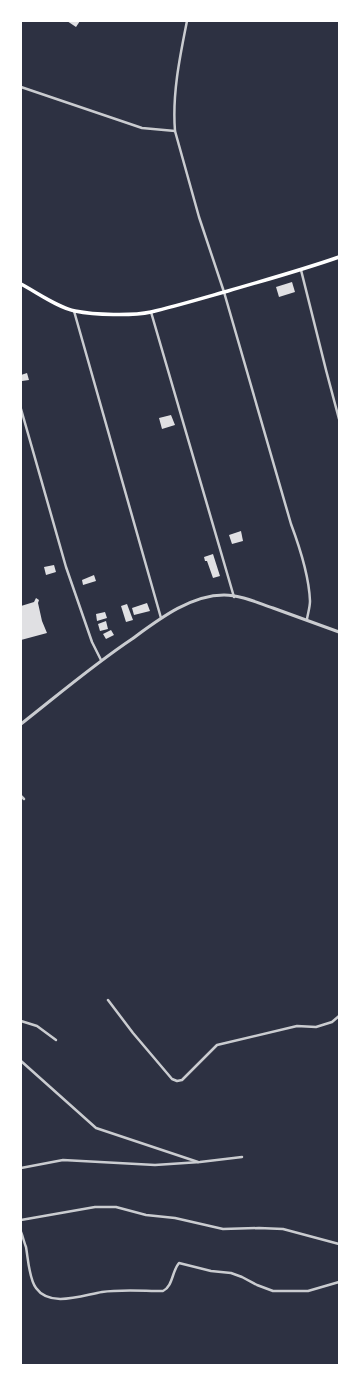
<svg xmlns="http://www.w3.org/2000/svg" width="360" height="1386" viewBox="0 0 360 1386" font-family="Montserrat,sans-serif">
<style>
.building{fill:#e0e0e3}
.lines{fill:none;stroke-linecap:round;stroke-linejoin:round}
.minor{stroke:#caccd0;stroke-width:2.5}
.tertiary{stroke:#caccd0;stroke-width:3}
.secondary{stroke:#fff;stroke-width:3.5}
</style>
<rect width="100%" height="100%" fill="#2d3142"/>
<g class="building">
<path d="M 67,21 L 80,21 L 76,27 Z"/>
<path d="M 292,282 L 295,292 L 279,297 L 276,287 Z"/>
<path d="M 27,373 L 29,380 L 22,381 L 21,375 Z"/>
<path d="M 171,415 L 175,425 L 162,429 L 159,418 Z"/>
<path d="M 241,531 L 243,541 L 232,544 L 229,535 Z"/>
<path d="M 213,554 L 220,576 L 213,578 L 207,561 L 205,561 L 204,557 Z"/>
<path d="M 54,565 L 56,572 L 46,575 L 44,567 Z"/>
<path d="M 94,575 L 96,581 L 83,585 L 82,580 Z"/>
<path d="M 36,598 L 39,600 L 38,603 L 42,621 L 47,633 L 21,640 L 21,606 L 34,602 Z"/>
<path d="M 147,603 L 150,611 L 134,615 L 132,608 Z"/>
<path d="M 127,604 L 133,620 L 126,622 L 121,606 Z"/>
<path d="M 105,612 L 107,618 L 97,621 L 96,614 Z"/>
<path d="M 106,621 L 108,629 L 100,631 L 98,624 Z"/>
<path d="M 111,630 L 114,635 L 106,639 L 103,634 Z"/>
</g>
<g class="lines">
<g class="minor">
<path d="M 187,21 C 180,56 172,94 175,131 L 199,217 L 224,292 L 291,524 C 300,548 309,575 310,601 C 310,607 308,613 307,619"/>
<path d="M 21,87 L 142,128 L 175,131"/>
<path d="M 301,270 L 326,370 L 339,419"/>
<path d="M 74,311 L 161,618"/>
<path d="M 151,312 L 234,597"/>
<path d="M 21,409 L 66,567 L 92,642 L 101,660"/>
<path d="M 21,796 L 24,799"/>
<path d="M 108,1000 L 133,1033 L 172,1079 L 177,1081 L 182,1080 L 217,1045 L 297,1026 L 316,1027 L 332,1022 L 339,1016"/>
<path d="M 21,1021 L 37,1026 L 56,1040"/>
<path d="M 21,1061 L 96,1128 L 198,1162"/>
<path d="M 21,1168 L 63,1160 L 155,1165 L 200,1162 L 242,1157"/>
<path d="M 21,1220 L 95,1207 L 116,1207 L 146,1215 L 175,1218 L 223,1229 L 259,1228 L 283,1229 L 339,1244"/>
<path d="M 21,1232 C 23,1237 24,1242 26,1247 C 28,1258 29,1279 36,1288 C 50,1308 83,1295 102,1292 C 120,1289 144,1291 163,1291 C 173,1286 172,1271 179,1263 L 211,1271 L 231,1273 L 242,1277 L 257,1285 L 273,1291 L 308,1291 L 339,1282"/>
</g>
<path class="tertiary" d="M 21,724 C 58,695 93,665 132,639 C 158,620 190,595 224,595 C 241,595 258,603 273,608 C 295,616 317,624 339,632"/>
<path class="secondary" d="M 21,284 C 38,293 57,307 75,311 C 95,315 132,316 151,312 C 177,306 203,298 228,291 C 265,280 302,270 339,257"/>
</g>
<rect width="360" height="1386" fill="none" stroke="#ffffff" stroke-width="44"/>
</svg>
